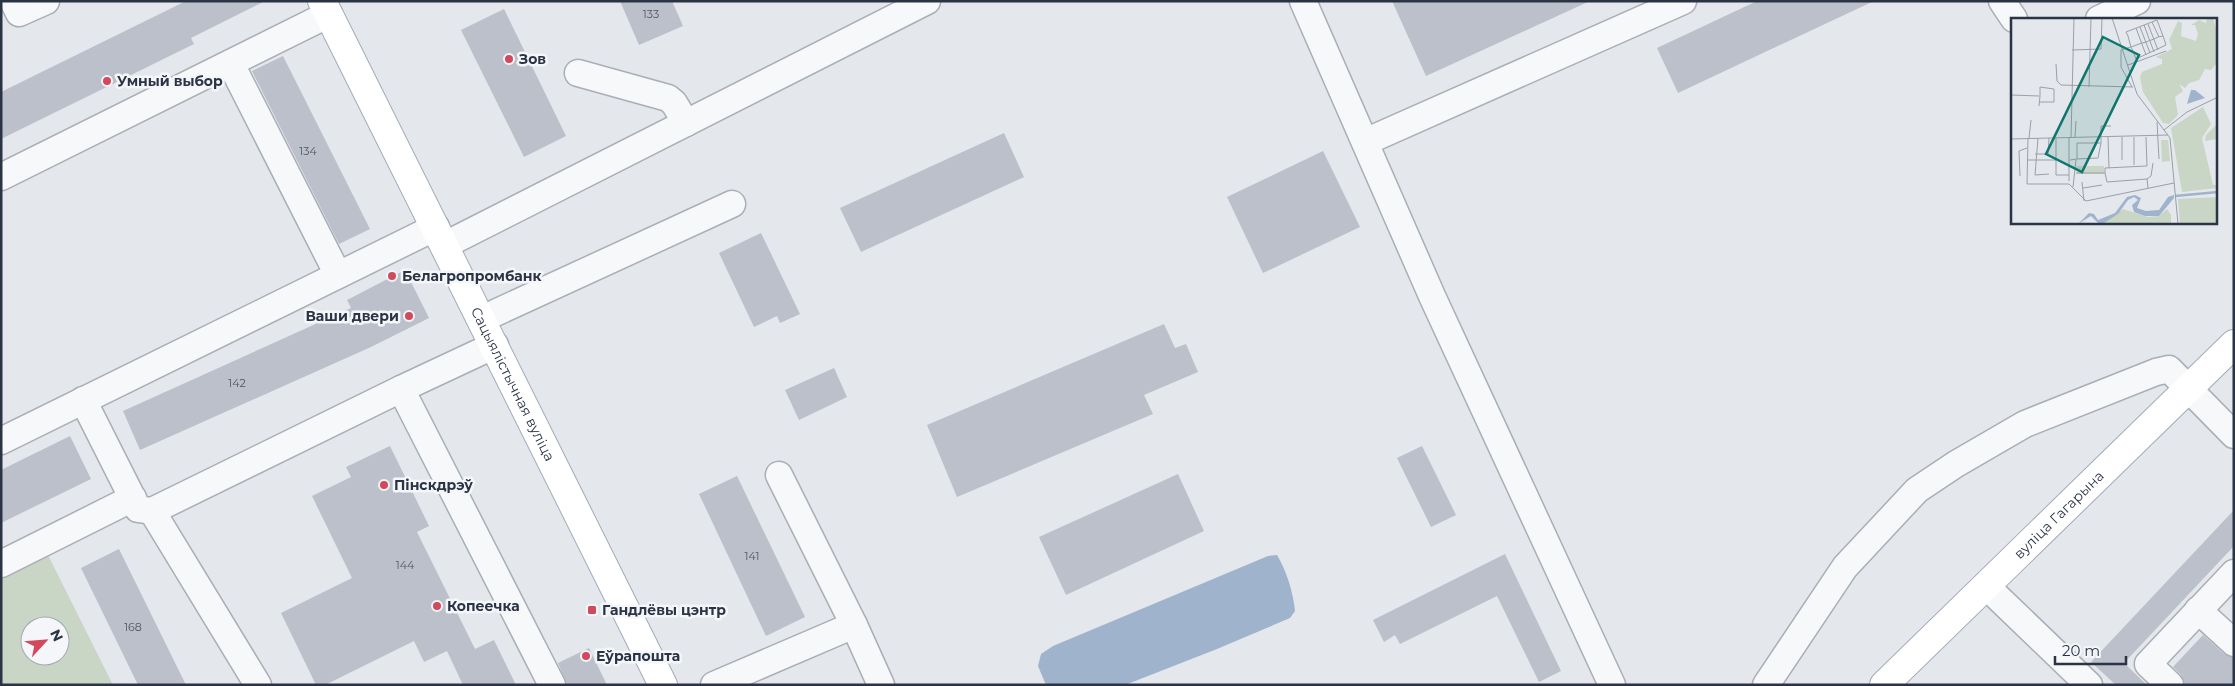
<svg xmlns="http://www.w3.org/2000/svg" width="2235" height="686" viewBox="0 0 2235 686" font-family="Montserrat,sans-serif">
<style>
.green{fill:#c9d6c5;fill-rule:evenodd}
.water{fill:#9fb4cc}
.building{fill:#bbc0ca}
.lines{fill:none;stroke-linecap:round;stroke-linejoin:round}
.minor-casing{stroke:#a9aeb7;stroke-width:29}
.major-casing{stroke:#a3abb8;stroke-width:30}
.minor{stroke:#f7f8fa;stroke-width:26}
.major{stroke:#fff;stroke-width:28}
.poi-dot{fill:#d1495b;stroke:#f4f6f9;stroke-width:2}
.labels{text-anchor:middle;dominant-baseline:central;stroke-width:5;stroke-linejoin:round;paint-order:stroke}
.number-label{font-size:11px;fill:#4f5766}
.poi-label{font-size:14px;font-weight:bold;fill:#2b3445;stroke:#f4f6f9;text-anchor:start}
.street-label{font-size:14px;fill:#2b3445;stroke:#f4f6f9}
.inset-river{fill:none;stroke:#9fb4cc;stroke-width:2.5}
.inset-road{fill:none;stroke:#9a9fa9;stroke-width:1}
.view{fill:#0f766e;fill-opacity:0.15;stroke:#0f766e;stroke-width:2.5}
.inset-edge{fill:none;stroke:#2b3445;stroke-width:2.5}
</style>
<rect width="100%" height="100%" fill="#e4e7ec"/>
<path class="green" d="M 46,551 L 113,685 L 1,685 L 1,573 ZM 30,626 L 60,626 L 60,656 L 30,656 Z"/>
<path class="water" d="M 1277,555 C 1287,572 1293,592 1295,611 L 1290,618 L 1217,649 L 1125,685 L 1046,685 L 1038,666 L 1041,654 L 1053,646 L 1268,556 Z"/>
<g class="building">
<path d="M 186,1 L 265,1 L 191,38 L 194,44 L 1,139 L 1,92 Z"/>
<path d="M 620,1 L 672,1 L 683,26 L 639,45 Z"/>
<path d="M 1392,1 L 1590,1 L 1426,76 Z"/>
<path d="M 1757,1 L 1874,1 L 1678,93 L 1657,48 Z"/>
<path d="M 504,9 L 566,136 L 524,157 L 461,30 Z"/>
<path d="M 283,56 L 370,229 L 339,244 L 252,71 Z"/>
<path d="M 1004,133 L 1024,177 L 861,252 L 840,208 Z"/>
<path d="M 1323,151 L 1360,227 L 1263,273 L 1227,197 Z"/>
<path d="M 761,233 L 800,314 L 780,323 L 777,316 L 754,327 L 719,253 Z"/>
<path d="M 405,270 L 429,318 L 371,347 L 140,450 L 123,411 L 351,308 L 347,300 Z"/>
<path d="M 1164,324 L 1175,348 L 1186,344 L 1198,372 L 1144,395 L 1153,414 L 957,497 L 927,425 Z"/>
<path d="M 834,368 L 847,397 L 799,420 L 785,390 Z"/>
<path d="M 70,436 L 91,479 L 1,523 L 1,470 Z"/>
<path d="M 390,446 L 429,526 L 417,532 L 475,649 L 494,640 L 516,685 L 463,685 L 447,651 L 424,662 L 414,641 L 325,685 L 316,685 L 281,613 L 352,578 L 312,496 L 351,477 L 346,467 Z"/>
<path d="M 1422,446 L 1456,515 L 1431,527 L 1397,458 Z"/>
<path d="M 1178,474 L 1204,531 L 1066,595 L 1039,537 Z"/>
<path d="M 737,476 L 805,617 L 766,636 L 699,494 Z"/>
<path d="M 2234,510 L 2234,546 L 2124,663 L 2147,685 L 2116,685 L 2091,662 Z"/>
<path d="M 119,549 L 186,685 L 138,685 L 81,568 Z"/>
<path d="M 1505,554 L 1561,671 L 1539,682 L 1497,596 L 1400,644 L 1395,635 L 1384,642 L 1373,620 Z"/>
<path d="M 2203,635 L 2224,654 L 2234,658 L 2234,685 L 2185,685 L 2181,675 L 2173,667 Z"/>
<path d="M 589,648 L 607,685 L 567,685 L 558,663 Z"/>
</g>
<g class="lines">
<g class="minor-casing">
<g id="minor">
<path d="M 13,1 L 19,13 L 46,1"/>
<path d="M 1303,1 L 1432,296 L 1612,685"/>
<path d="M 2002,1 L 2014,19"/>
<path d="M 2099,19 L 2137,1"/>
<path d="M 231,64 L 338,275"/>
<path d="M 578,73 L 668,98 L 674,103 L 686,123"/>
<path d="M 1365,142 L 1683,1"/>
<path d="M 1,177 L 329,14"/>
<path d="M 445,245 L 927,1"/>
<path d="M 482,319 L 732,204"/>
<path d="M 401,389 L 495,345"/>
<path d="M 83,400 L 138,509 L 152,511 L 401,389 L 552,685"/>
<path d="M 1,441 L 436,227"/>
<path d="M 779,475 L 854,625"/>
<path d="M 152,511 L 258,685"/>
<path d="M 1,564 L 133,498"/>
<path d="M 1986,586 L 2089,685"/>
<path d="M 2198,610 L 2234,643"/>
<path d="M 714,685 L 854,625 L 881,685"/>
<path d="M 1766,685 L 1845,567 L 1917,490 L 1956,464 L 2025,424 L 2156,372 L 2169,369 L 2234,435"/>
<path d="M 2170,685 L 2148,664 L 2234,573"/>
</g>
</g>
<g class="major-casing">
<g id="major">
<path id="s1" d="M 322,1 L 663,685"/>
<path id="s2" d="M 1884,685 L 2234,344"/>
</g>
</g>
<use href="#minor" class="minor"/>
<use href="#major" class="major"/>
</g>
<g class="poi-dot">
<circle cx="509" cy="59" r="5"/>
<circle cx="107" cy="81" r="5"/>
<circle cx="392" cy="276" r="5"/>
<circle cx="409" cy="316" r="5"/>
<circle cx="384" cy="485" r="5"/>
<circle cx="437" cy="606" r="5"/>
<rect x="587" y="605" width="10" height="10" rx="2.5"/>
<circle cx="586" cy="656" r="5"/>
</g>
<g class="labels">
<g class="number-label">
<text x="651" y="14">133</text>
<text x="308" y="151">134</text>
<text x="237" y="383">142</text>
<text x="752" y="556">141</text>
<text x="405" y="565">144</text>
<text x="133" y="627">168</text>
</g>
<g class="poi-label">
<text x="519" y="59">Зов</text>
<text x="117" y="81">Умный выбор</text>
<text x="402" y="276">Белагропромбанк</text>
<text x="399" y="316" text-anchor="end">Ваши двери</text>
<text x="394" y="485">Пінскдрэў</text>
<text x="447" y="606">Копеечка</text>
<text x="602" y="610">Гандлёвы цэнтр</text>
<text x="596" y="656">Еўрапошта</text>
</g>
<g class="street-label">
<text stroke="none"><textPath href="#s1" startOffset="428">Сацыялістычная вуліца</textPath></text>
<text stroke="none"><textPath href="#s2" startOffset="244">вуліца Гагарына</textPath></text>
</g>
</g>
<g transform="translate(2011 18)">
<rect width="206" height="206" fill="#e4e7ec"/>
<path d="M 196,0 L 202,0 L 207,17 L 205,46 L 200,52 L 194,51 L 188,62 L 178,65 L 174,70 L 168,66 L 172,73 L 164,79 L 167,97 L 158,106 L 152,105 L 132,74 L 129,59 L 131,54 L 151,46 L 151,41 L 145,39 L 161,31 L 158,22 L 167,3 L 171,5 L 170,18 L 185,23 L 187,16 L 184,7 L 180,7 L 188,2 L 195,5 ZM 192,89 L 200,106 L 191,120 L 202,167 L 206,167 L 206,170 L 171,174 L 160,110 ZM 206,106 L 206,121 L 194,123 L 195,117 ZM 150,122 L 157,122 L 159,143 L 151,144 ZM 65,148 L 93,148 L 93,156 L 66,156 ZM 207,179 L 206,206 L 169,206 L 167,181 ZM 112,191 L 137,199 L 148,198 L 156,191 L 160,197 L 160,206 L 88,206 Z" fill="#c9d6c5"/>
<path d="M 180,72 L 184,72 L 194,80 L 176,86 ZM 124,177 L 130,180 L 126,190 L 135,193 L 148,192 L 157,179 L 163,177 L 163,180 L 148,198 L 134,198 L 123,194 L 121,187 L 127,182 L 123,179 L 117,182 L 107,196 L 93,205 L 87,205 L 80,198 L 67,206 L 78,195 L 83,196 L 87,202 L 104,195 L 116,179 Z" fill="#9fb4cc"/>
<path class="inset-river" d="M 164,178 L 207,174"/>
<path class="inset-road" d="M 101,0 L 126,76 L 159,120 L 167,206M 141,4 L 148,19M 137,6 L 147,32M 133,7 L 143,34M 129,9 L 139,35M 125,10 L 135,37M 61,32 L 90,31 L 91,0M 45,46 L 46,63 L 50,67 L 122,69M 117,47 L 155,33M 78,69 L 80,0M 121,69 L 110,49 L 110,32 L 113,31 L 120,29 L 131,25 L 135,24 L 143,21 L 147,19 L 152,18 L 155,27 L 125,41 L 122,33 L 120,29 L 118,22 L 117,18 L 115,14 L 146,2 L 152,18M 0,77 L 28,78M 28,88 L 29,78 L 29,69 L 43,71 L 43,84 L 28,84M 146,104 L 148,141M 153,112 L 176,94 L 207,79M 60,119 L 63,0M 64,119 L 65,103M 97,119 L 98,150M 111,119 L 111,142M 123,119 L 123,147M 17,120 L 16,166 L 58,166 L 75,183 L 163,165M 18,120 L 20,102M 27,120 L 24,157 L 38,156M 0,121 L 157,117M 24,136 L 37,136 L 38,120M 66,141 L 87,140 L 90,125M 16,142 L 45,142 L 45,120M 45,142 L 45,157 L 58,157M 59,142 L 66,141 L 66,125 L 90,125 L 90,108 L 100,108M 65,155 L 94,155 L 96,164 L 136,161 L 137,170M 94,155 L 94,150 L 136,148 L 135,119M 9,158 L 8,133 L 16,130M 136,161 L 140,158 L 142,145M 58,163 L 58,119M 71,164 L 73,183M 62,169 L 65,142M 72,170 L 91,167"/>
<path class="view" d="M 92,19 L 128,37 L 71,154 L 35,136 Z"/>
<rect width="206" height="206" class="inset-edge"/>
</g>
<rect width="2235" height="686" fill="none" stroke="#2b3445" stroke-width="5"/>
<g transform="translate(45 641) rotate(64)"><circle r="24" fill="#f4f6f9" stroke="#a4a8b1"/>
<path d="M0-4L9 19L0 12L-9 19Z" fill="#d1495b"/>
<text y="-8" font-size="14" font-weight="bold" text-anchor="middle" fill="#2b3445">N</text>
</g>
<path d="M2055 656v8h71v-8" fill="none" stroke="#2b3445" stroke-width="2.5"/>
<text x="2062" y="656" font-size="15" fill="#2b3445" stroke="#f4f6f9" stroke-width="4" paint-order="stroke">20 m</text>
</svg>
